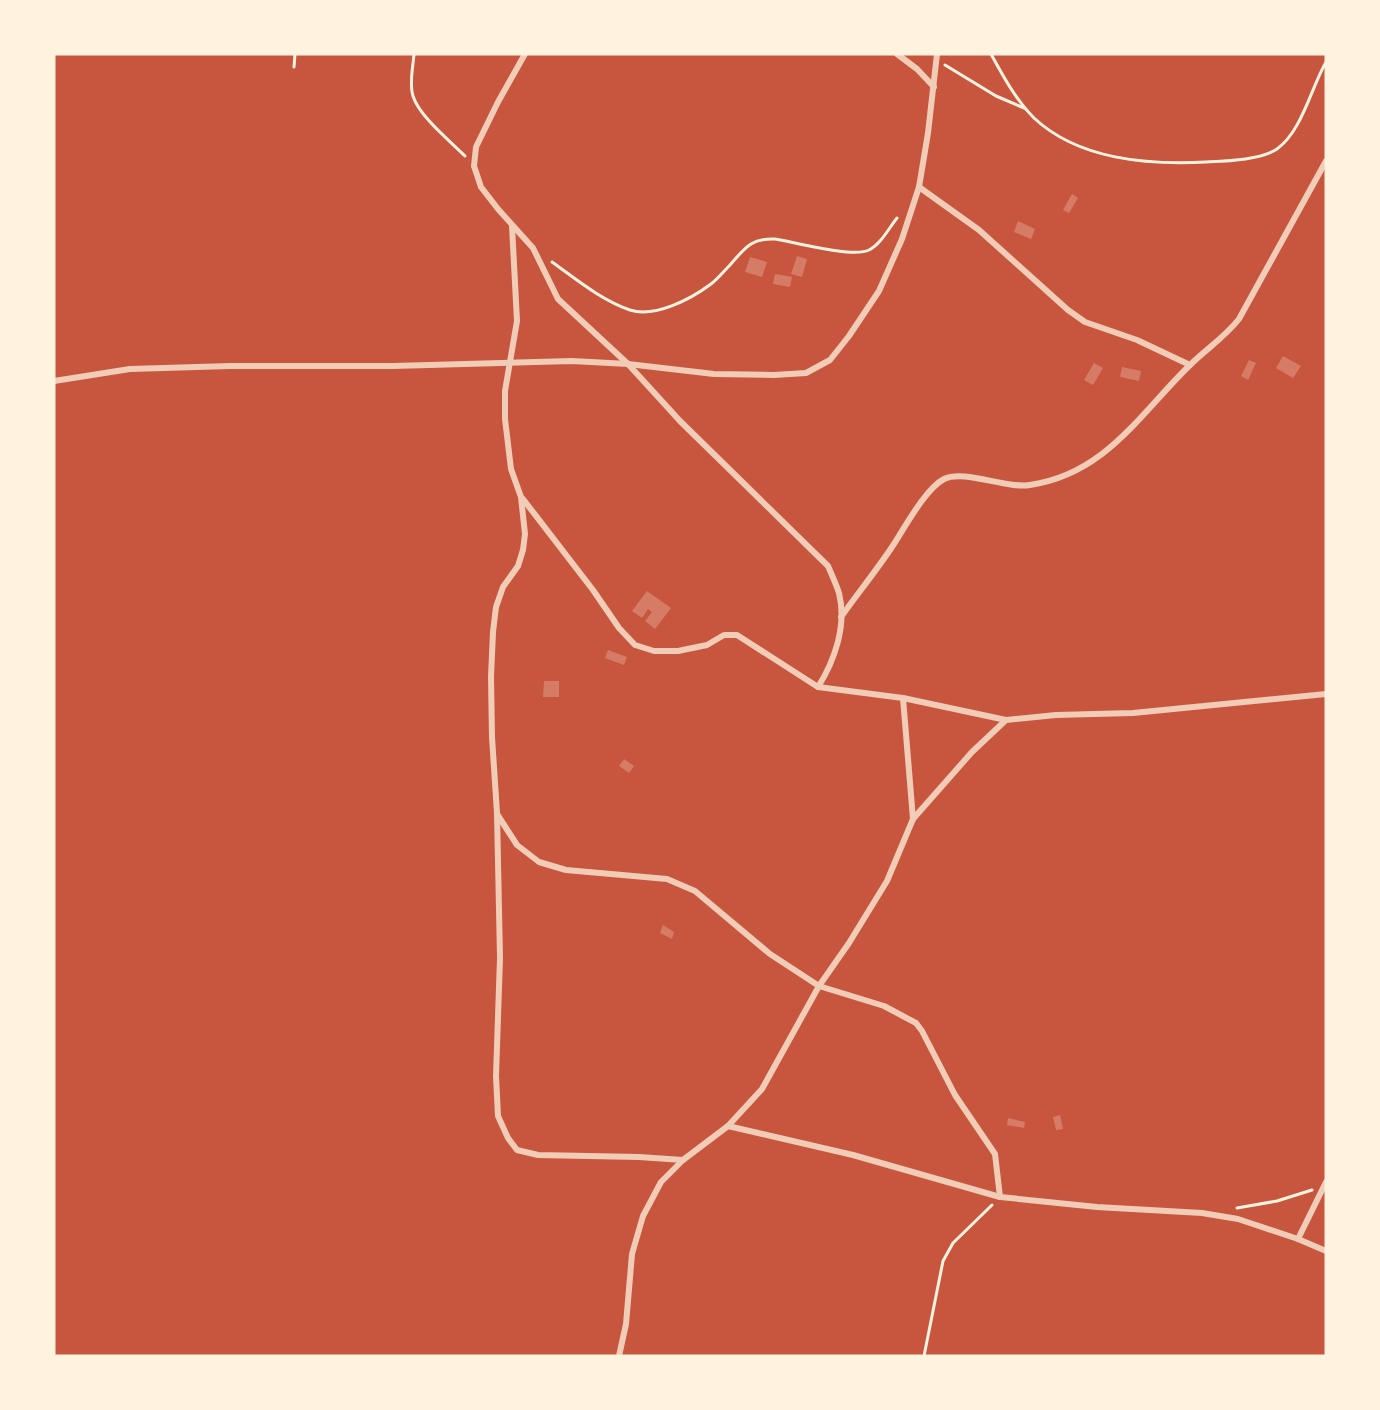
<svg xmlns="http://www.w3.org/2000/svg" width="1380" height="1410" viewBox="0 0 1380 1410" font-family="Cabin,sans-serif">
<style>
.building{fill:#d67c66}
.lines{fill:none;stroke-linecap:round;stroke-linejoin:round}
.path{stroke:#fff3e0;stroke-width:3}
.minor{stroke:#f1ccb7;stroke-width:6}
</style>
<rect width="100%" height="100%" fill="#c8553d"/>
<g class="building">
<path d="M 1072,194 L 1078,198 L 1069,213 L 1063,210 Z"/>
<path d="M 1018,221 L 1035,229 L 1031,239 L 1014,232 Z"/>
<path d="M 797,256 L 807,259 L 802,277 L 791,274 Z"/>
<path d="M 750,257 L 767,262 L 762,277 L 745,272 Z"/>
<path d="M 775,274 L 792,277 L 790,287 L 773,284 Z"/>
<path d="M 1283,356 L 1301,366 L 1293,378 L 1276,368 Z"/>
<path d="M 1249,360 L 1256,363 L 1248,380 L 1241,376 Z"/>
<path d="M 1094,363 L 1103,368 L 1093,385 L 1084,380 Z"/>
<path d="M 1122,367 L 1141,371 L 1139,381 L 1120,377 Z"/>
<path d="M 647,591 L 671,608 L 655,629 L 645,621 L 652,612 L 648,609 L 642,618 L 632,611 Z"/>
<path d="M 608,650 L 627,657 L 624,665 L 605,658 Z"/>
<path d="M 544,681 L 559,681 L 559,697 L 543,697 Z"/>
<path d="M 624,759 L 634,766 L 629,773 L 619,766 Z"/>
<path d="M 663,925 L 674,932 L 672,939 L 660,933 Z"/>
<path d="M 1060,1115 L 1063,1129 L 1056,1130 L 1053,1117 Z"/>
<path d="M 1008,1118 L 1025,1122 L 1024,1128 L 1007,1125 Z"/>
</g>
<g class="lines">
<g class="path">
<path d="M 414,54 C 413,67 409,84 413,96 C 419,116 450,141 465,156"/>
<path d="M 991,54 C 1003,76 1016,100 1034,118 C 1079,160 1148,165 1206,162 C 1226,161 1261,160 1277,149 C 1302,131 1311,88 1326,62"/>
<path d="M 945,65 L 996,96 L 1024,108"/>
<path d="M 294,67 L 295,54"/>
<path d="M 552,262 C 576,279 601,300 630,310 C 655,318 691,299 711,284 C 718,279 724,271 730,265 C 745,248 751,238 775,239 C 794,242 853,258 869,250 C 881,244 889,228 897,218"/>
<path d="M 1237,1208 L 1277,1201 L 1312,1190"/>
<path d="M 924,1356 L 943,1261 L 953,1243 L 992,1205"/>
</g>
<g class="minor">
<path d="M 525,54 L 498,102 L 476,147 L 474,166 L 481,187 L 498,209 L 533,248 L 558,299 L 628,364 L 680,421 L 828,566 C 832,575 836,584 839,593 C 847,625 835,660 818,687"/>
<path d="M 897,54 L 917,69 L 934,87"/>
<path d="M 919,187 L 979,230 L 1068,310 L 1085,322 L 1137,340 L 1190,365"/>
<path d="M 512,226 L 517,321 L 505,391 L 505,419 L 511,469 L 521,497 L 525,534 L 523,550 L 518,566 L 503,587 L 496,607 L 493,632 L 491,677 L 492,737 L 497,813 L 500,958 L 496,1076 L 498,1116 L 508,1138 L 517,1150 L 538,1155 L 639,1157 L 683,1160"/>
<path d="M 54,381 L 130,369 L 230,366 L 393,366 L 572,361 L 628,364 L 714,374 L 774,375 L 806,373 L 830,360 L 849,336 L 879,291 L 902,239 L 919,187 L 928,133 L 937,54"/>
<path d="M 523,499 L 593,590 L 619,628 L 635,645 L 654,651 L 678,651 L 707,645 L 724,635 L 737,635 L 818,687 L 903,698 L 1006,720"/>
<path d="M 841,617 C 858,593 876,571 892,547 C 904,529 925,489 944,479 C 964,469 1006,489 1030,485 C 1105,474 1139,415 1189,366 C 1206,349 1224,338 1239,319 L 1326,161"/>
<path d="M 903,698 L 913,819"/>
<path d="M 497,814 L 517,845 L 539,862 L 566,870 L 667,879 L 695,891 L 770,954 L 819,986 L 884,1006 L 916,1023 L 922,1031 L 955,1095 L 995,1154 L 1000,1197"/>
<path d="M 728,1126 L 853,1155 L 1000,1197 L 1097,1207 L 1202,1213 L 1238,1219 L 1298,1239 L 1326,1251"/>
<path d="M 1298,1239 L 1326,1182"/>
<path d="M 619,1356 L 626,1324 L 632,1254 L 643,1216 L 661,1182 L 683,1160 L 728,1126 L 762,1089 L 819,986 L 849,943 L 887,881 L 913,819 L 972,752 L 1006,720 L 1056,715 L 1133,713 L 1326,694"/>
</g>
</g>
<rect width="1380" height="1410" fill="none" stroke="#fff3e0" stroke-width="111"/>
</svg>
